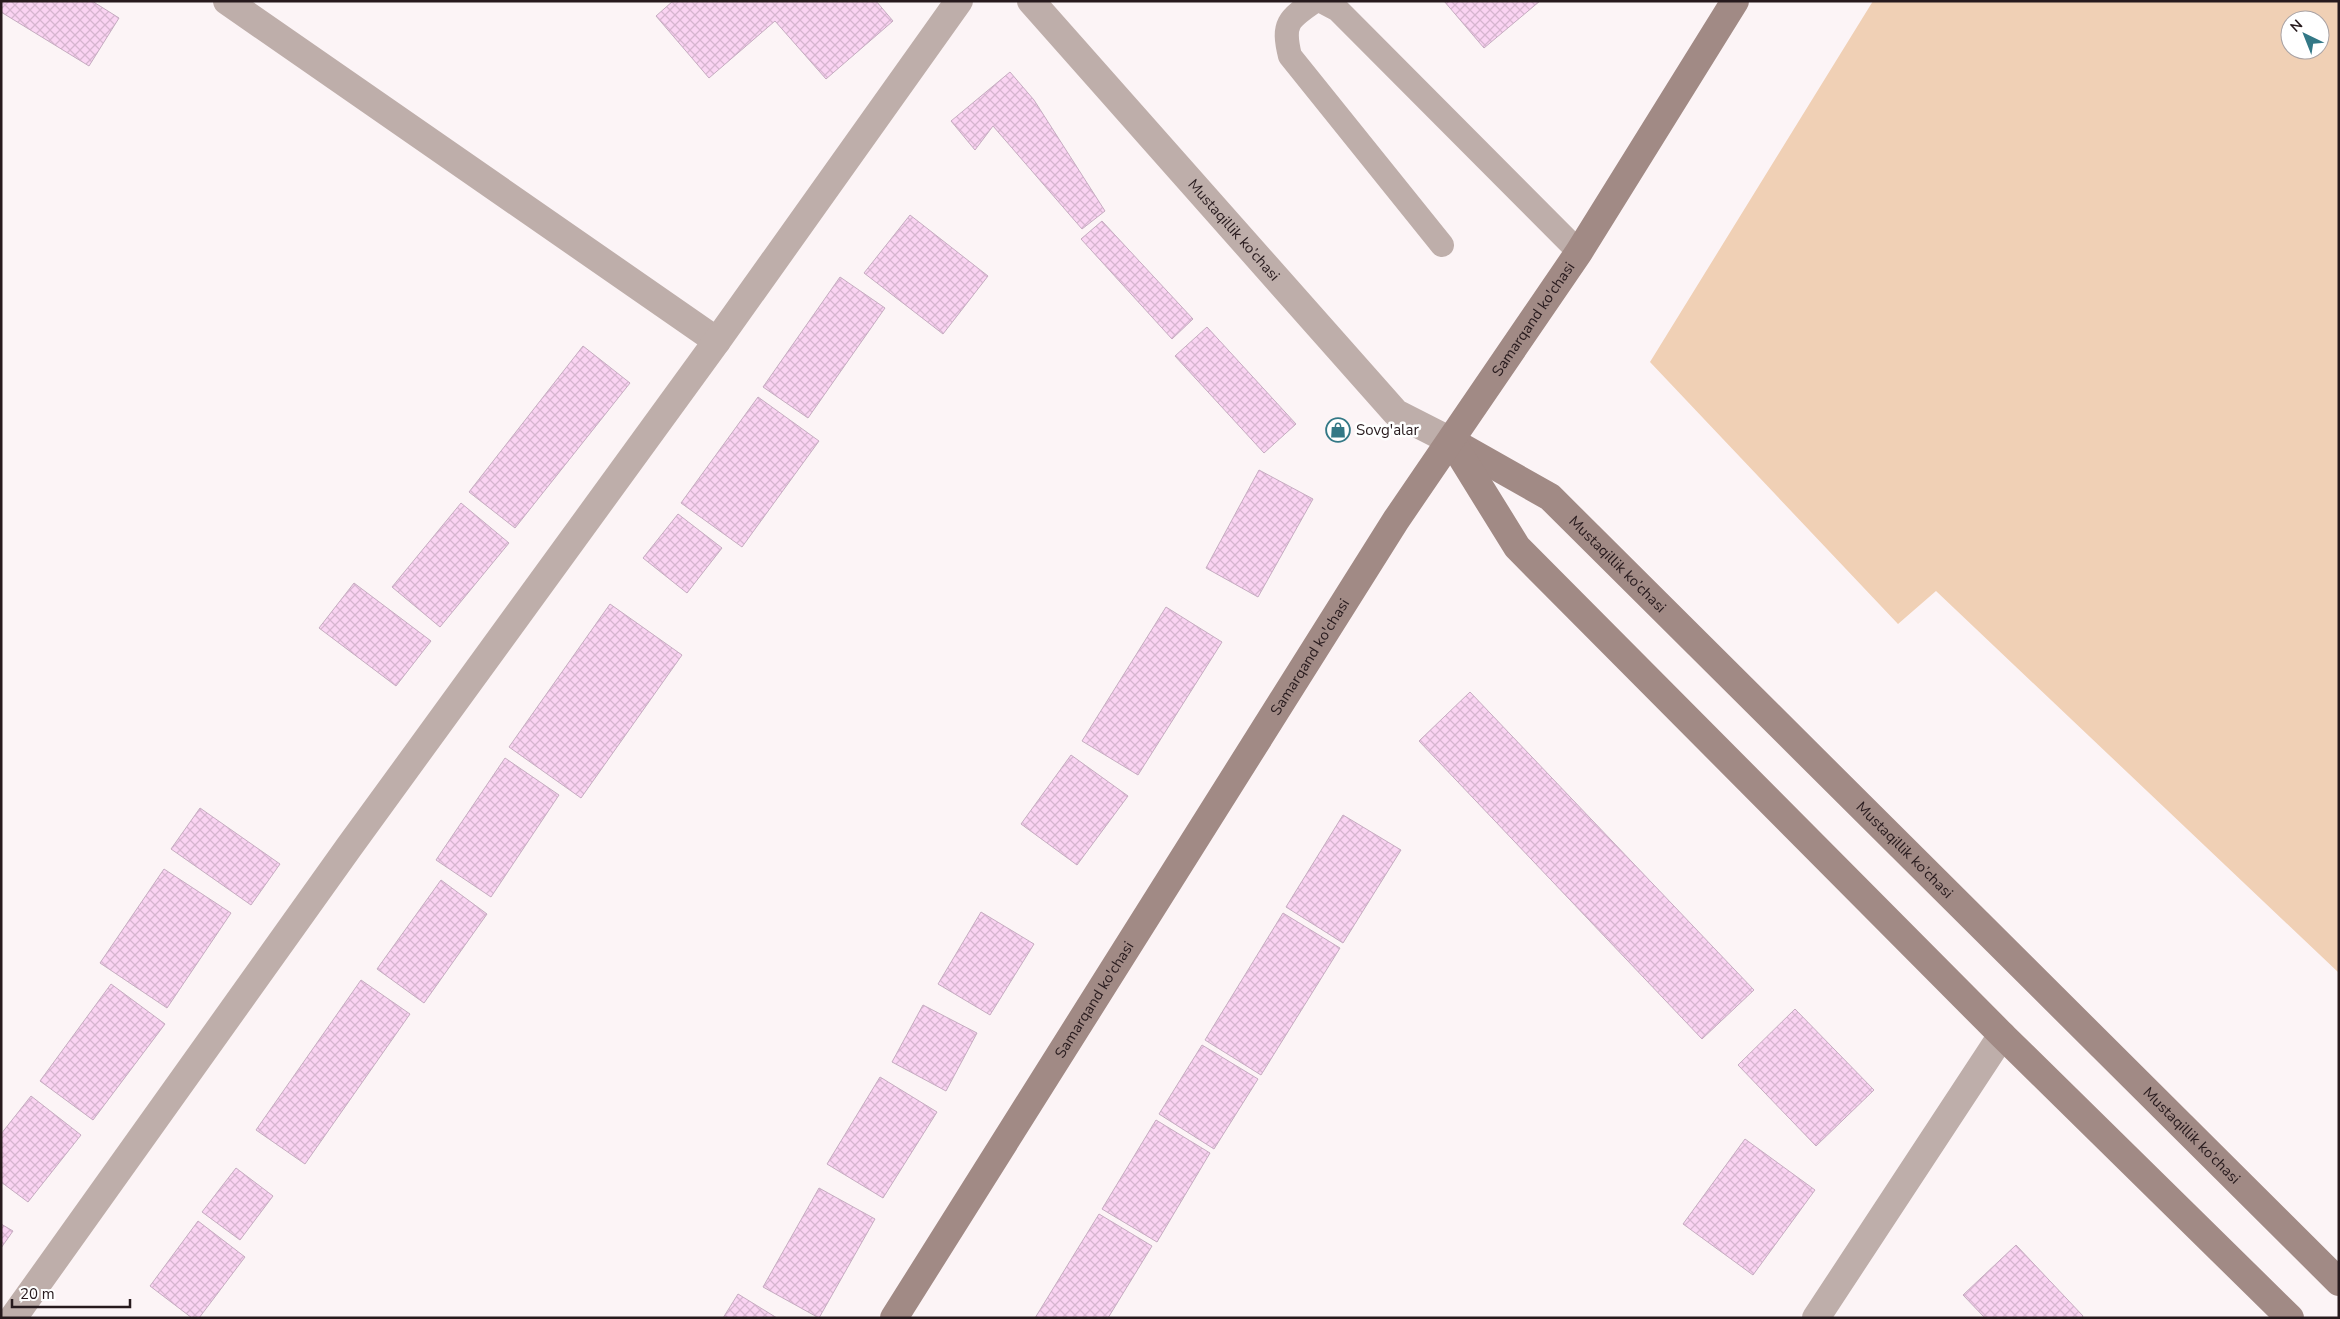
<svg xmlns="http://www.w3.org/2000/svg" width="2340" height="1319" viewBox="0 0 2340 1319" font-family="'Nunito Sans',sans-serif">
<style>
.pitch{fill:#f0d0b5;fill-rule:evenodd}
.building{fill:url(#building-cross-hatch);stroke:#c6acc1}
.lines{fill:none;stroke-linecap:round;stroke-linejoin:round}
.lane{stroke:#beaeaa;stroke-width:24}
.street{stroke:#beaeaa;stroke-width:28}
.secondary{stroke:#a18a85;stroke-width:28}
.labels{text-anchor:middle;dominant-baseline:central;stroke-width:5;stroke-linejoin:round;paint-order:stroke}
.street-label{font-size:15px;fill:#271a1d;stroke:#fff}
.poi-label{font-size:15px;fill:#271a1d;stroke:#fff;text-anchor:start}
</style>
<defs>
<pattern id="building-cross-hatch" width="8" height="8" patternUnits="userSpaceOnUse" patternTransform="scale(1.25)"><rect width="8" height="8" fill="#fad3f2"/><path d="M0 0l8 8M0 8l8-8" fill="none" stroke="#d6b5cf"/></pattern>
</defs>
<rect width="100%" height="100%" fill="#fcf4f6"/>
<path class="pitch" d="M 1873,1 L 2339,1 L 2339,973 L 1936,591 L 1898,624 L 1650,362 ZM 2290,20 L 2320,20 L 2320,50 L 2290,50 Z"/>
<g class="building">
<path d="M 1,1 L 92,1 L 119,18 L 89,66 L 1,12 Z"/>
<path d="M 673,1 L 876,1 L 893,21 L 826,79 L 775,21 L 709,78 L 656,16 Z"/>
<path d="M 1444,1 L 1540,1 L 1484,48 Z"/>
<path d="M 1010,72 L 1034,100 L 1105,211 L 1082,229 L 993,126 L 975,150 L 951,121 Z"/>
<path d="M 910,215 L 988,276 L 943,334 L 864,273 Z"/>
<path d="M 1102,221 L 1193,319 L 1172,339 L 1081,239 Z"/>
<path d="M 840,277 L 885,308 L 808,418 L 763,387 Z"/>
<path d="M 1207,327 L 1296,424 L 1264,453 L 1175,356 Z"/>
<path d="M 583,346 L 630,383 L 515,528 L 469,492 Z"/>
<path d="M 758,397 L 819,441 L 742,547 L 681,503 Z"/>
<path d="M 1259,470 L 1313,499 L 1258,597 L 1206,568 Z"/>
<path d="M 461,503 L 509,543 L 440,627 L 392,587 Z"/>
<path d="M 678,514 L 722,548 L 687,593 L 643,558 Z"/>
<path d="M 354,583 L 431,641 L 396,686 L 319,628 Z"/>
<path d="M 610,604 L 682,655 L 581,798 L 509,747 Z"/>
<path d="M 1166,607 L 1222,642 L 1138,775 L 1082,741 Z"/>
<path d="M 1470,692 L 1754,990 L 1702,1039 L 1419,741 Z"/>
<path d="M 1071,755 L 1128,796 L 1077,865 L 1021,824 Z"/>
<path d="M 505,758 L 559,795 L 491,897 L 436,860 Z"/>
<path d="M 200,808 L 280,864 L 251,905 L 171,849 Z"/>
<path d="M 1343,815 L 1401,850 L 1343,943 L 1286,907 Z"/>
<path d="M 164,869 L 231,913 L 167,1008 L 100,963 Z"/>
<path d="M 441,880 L 487,914 L 424,1003 L 377,969 Z"/>
<path d="M 981,912 L 1034,944 L 990,1015 L 938,984 Z"/>
<path d="M 1283,913 L 1340,948 L 1261,1075 L 1205,1040 Z"/>
<path d="M 361,980 L 410,1014 L 305,1164 L 256,1130 Z"/>
<path d="M 111,984 L 165,1024 L 93,1120 L 40,1081 Z"/>
<path d="M 923,1005 L 977,1033 L 946,1091 L 892,1062 Z"/>
<path d="M 1795,1009 L 1874,1090 L 1816,1146 L 1738,1065 Z"/>
<path d="M 1202,1045 L 1258,1079 L 1214,1149 L 1159,1114 Z"/>
<path d="M 880,1077 L 937,1112 L 883,1198 L 827,1164 Z"/>
<path d="M 31,1096 L 81,1135 L 28,1202 L 1,1182 L 1,1134 Z"/>
<path d="M 1156,1120 L 1210,1153 L 1157,1242 L 1102,1209 Z"/>
<path d="M 1745,1139 L 1815,1190 L 1753,1275 L 1683,1224 Z"/>
<path d="M 236,1168 L 273,1196 L 240,1240 L 202,1212 Z"/>
<path d="M 819,1188 L 875,1219 L 819,1318 L 763,1287 Z"/>
<path d="M 1099,1214 L 1152,1246 L 1108,1318 L 1035,1318 Z"/>
<path d="M 198,1221 L 245,1257 L 199,1318 L 192,1318 L 150,1286 Z"/>
<path d="M 1,1224 L 13,1231 L 1,1248 Z"/>
<path d="M 2016,1245 L 2083,1316 L 2082,1318 L 1985,1318 L 1963,1295 Z"/>
<path d="M 738,1294 L 777,1318 L 723,1318 Z"/>
</g>
<g class="lines">
<g class="lane">
<path d="M 1315,1 C 1288,19 1282,24 1290,56 L 1442,245"/>
<path d="M 1321,1 L 1338,10 L 1579,252"/>
</g>
<g class="street">
<path d="M 227,1 L 717,341"/>
<path id="s1" d="M 1031,1 L 1396,413 L 1451,441"/>
<path d="M 13,1318 L 349,847 L 717,341 L 959,1"/>
<path d="M 1816,1318 L 2002,1035"/>
</g>
<g class="secondary">
<path id="s2" d="M 1451,441 L 1550,497 L 2339,1282"/>
<path d="M 1452,442 L 1517,547 L 2002,1035 L 2290,1318"/>
<path id="s3" d="M 894,1318 L 1396,520 L 1579,252 L 1735,1"/>
</g>
</g>
<defs>
<g id="shop-ring" transform="scale(1.25)"><circle r="9.5" fill="#fff" stroke="#337886" stroke-width="1.5"/><path d="M-5-2.5h2.3a2.7 3.5 0 0 1 5.4 0H5L5.5 6h-11ZM-1.5-2.5h3a1.5 2.3 0 0 0-3 0Z" fill="#337886"/></g>
</defs>
<g fill-rule="evenodd">
<use href="#shop-ring" x="1338" y="430"/>
</g>
<g class="labels">
<g class="street-label">
<text stroke="none"><textPath href="#s1" startOffset="306">Mustaqillik ko’chasi</textPath></text>
<text stroke="none"><textPath href="#s3" startOffset="1186">Samarqand ko'chasi</textPath></text>
<text stroke="none"><textPath href="#s2" startOffset="209">Mustaqillik ko’chasi</textPath></text>
<text stroke="none"><textPath href="#s3" startOffset="781">Samarqand ko'chasi</textPath></text>
<text stroke="none"><textPath href="#s2" startOffset="614">Mustaqillik ko’chasi</textPath></text>
<text stroke="none"><textPath href="#s3" startOffset="376">Samarqand ko'chasi</textPath></text>
<text stroke="none"><textPath href="#s2" startOffset="1019">Mustaqillik ko’chasi</textPath></text>
</g>
<g class="poi-label">
<text x="1356" y="430">Sovg'alar</text>
</g>
</g>
<rect width="2340" height="1319" fill="none" stroke="#271a1d" stroke-width="5"/>
<g transform="translate(2305 35) rotate(317)"><circle r="24" fill="#ffffff" stroke="#a9a3a5"/>
<path d="M0-4L9 19L0 12L-9 19Z" fill="#337886"/>
<text y="-8" font-size="14" font-weight="bold" text-anchor="middle" fill="#271a1d">N</text>
</g>
<path d="M12 1299v8h118v-8" fill="none" stroke="#271a1d" stroke-width="2.5"/>
<text x="20" y="1299" font-size="15" fill="#271a1d" stroke="#ffffff" stroke-width="4" paint-order="stroke">20 m</text>
</svg>
